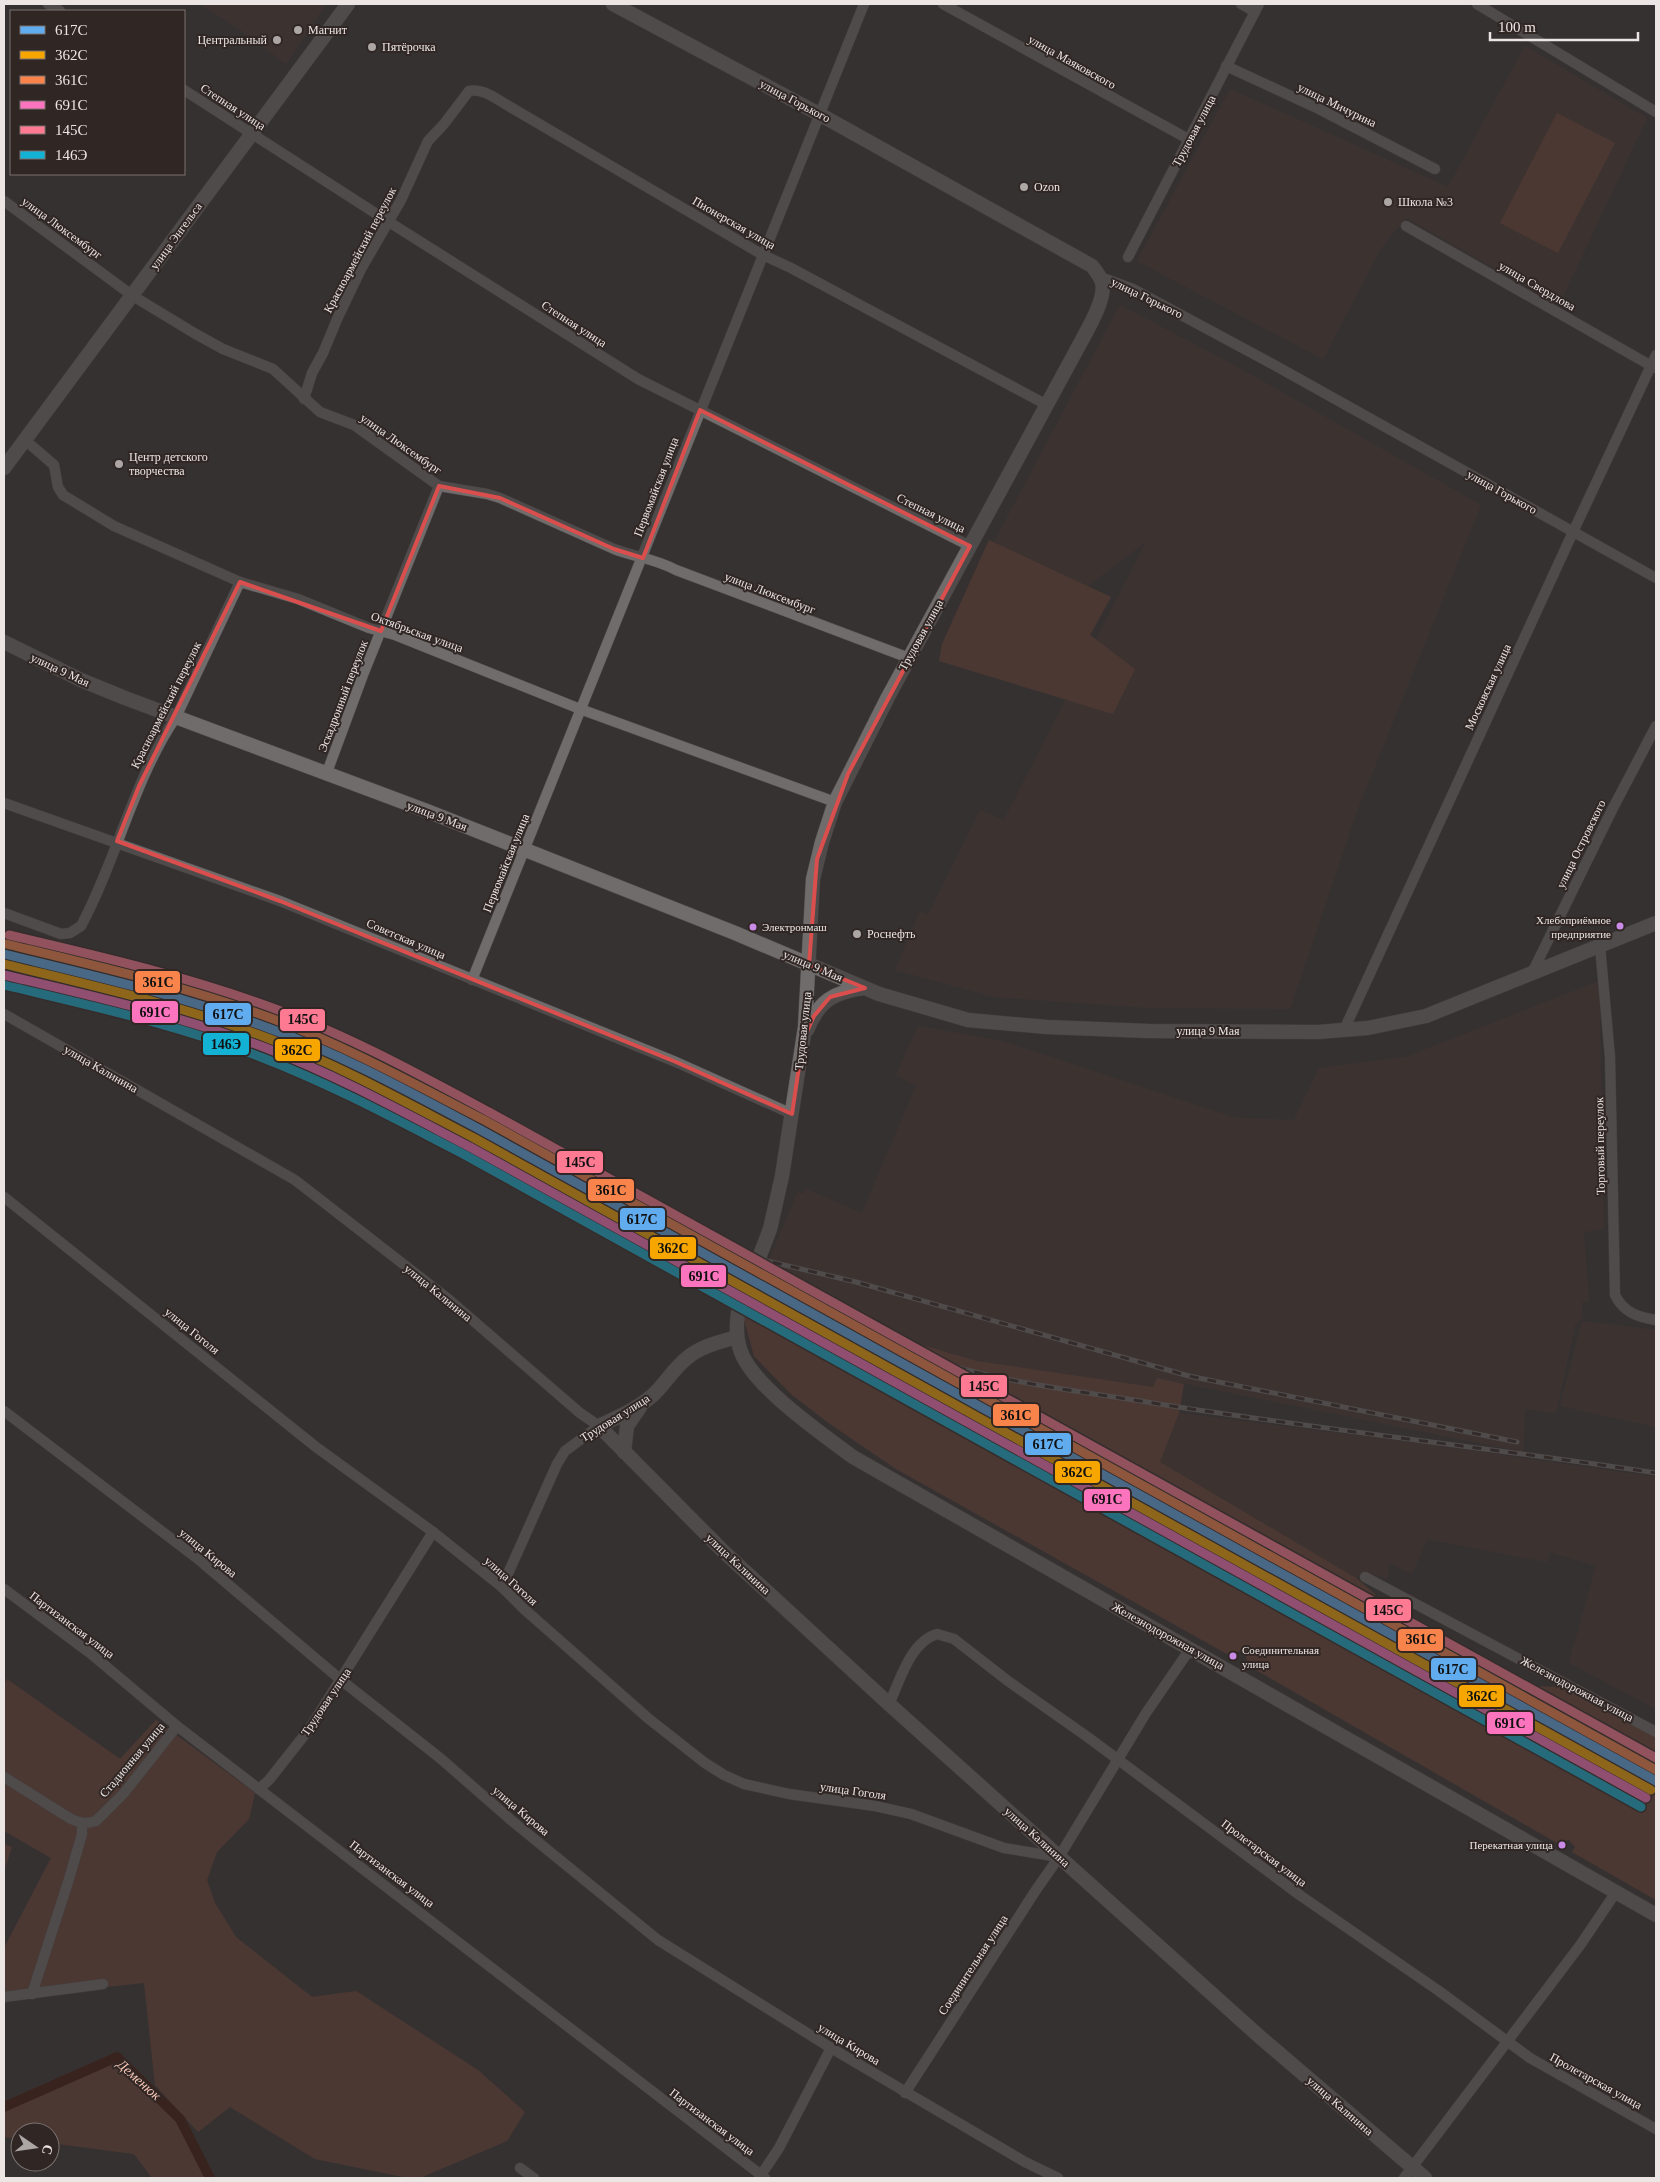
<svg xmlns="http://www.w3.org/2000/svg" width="1660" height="2182" viewBox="0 0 1660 2182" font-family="'Times New Roman',serif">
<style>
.built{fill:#433531}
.green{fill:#674035}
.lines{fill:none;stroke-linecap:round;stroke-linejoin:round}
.canal{stroke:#3d1308;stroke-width:10}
.minor-casing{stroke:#544f4f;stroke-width:11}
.tertiary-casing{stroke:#544f4f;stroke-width:15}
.minor{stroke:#6f6c6b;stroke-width:10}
.tertiary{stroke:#6f6c6b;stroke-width:14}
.rail-casing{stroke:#6f6c6c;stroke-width:5}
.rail{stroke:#302725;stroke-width:3;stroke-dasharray:9;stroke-linecap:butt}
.rail-1-casing{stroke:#302725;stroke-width:12}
.rail-2-casing{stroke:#302725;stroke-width:12}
.rail-3-casing{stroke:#302725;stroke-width:12}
.rail-4-casing{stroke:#302725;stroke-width:12}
.rail-5-casing{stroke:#302725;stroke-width:12}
.rail-6-casing{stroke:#302725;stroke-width:12}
.rail-1{stroke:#60acee;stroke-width:9}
.rail-2{stroke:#f7a600;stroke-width:9}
.rail-3{stroke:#f8844c;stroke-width:9}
.rail-4{stroke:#fc73be;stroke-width:9}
.rail-5{stroke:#fe7a93;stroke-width:9}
.rail-6{stroke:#13b2d5;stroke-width:9}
.marked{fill:none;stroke:#da4e4d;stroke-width:4;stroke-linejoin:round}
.poi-dot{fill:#aca6a5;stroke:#302725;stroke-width:2}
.bus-dot{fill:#ca8be6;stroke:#302725;stroke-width:2}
.labels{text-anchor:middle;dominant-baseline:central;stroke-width:4;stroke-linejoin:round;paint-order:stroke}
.bus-label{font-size:11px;fill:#ebe5e3;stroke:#302725;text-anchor:end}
.poi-label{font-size:12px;fill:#ebe5e3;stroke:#302725;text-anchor:start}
.street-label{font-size:12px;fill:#ebe5e3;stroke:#302725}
.water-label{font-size:14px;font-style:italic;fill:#f8c4b5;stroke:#302725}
.line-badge{stroke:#302725;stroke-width:2}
.pale-badge-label{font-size:14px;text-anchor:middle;font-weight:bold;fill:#111}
</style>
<rect width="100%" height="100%" fill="#373232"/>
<g class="built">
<path d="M 200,4 L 326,4 L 286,64 L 239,29 Z"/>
<path d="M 1525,46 L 1647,118 L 1559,305 L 1407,218 L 1391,235 L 1379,252 L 1323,359 L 1137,261 L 1230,89 L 1448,187 Z"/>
<path d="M 1120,305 L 1232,364 L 1481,505 L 1358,808 L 1290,1009 L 1151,1008 L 994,997 L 895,970 L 920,911 L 928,915 L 980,810 L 1004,820 L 1146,542 L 1088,586 L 994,542 Z"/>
<path d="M 4,945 L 144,979 L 240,1008 L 326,1042 L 422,1084 L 603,1178 L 691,1228 L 676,1249 L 462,1133 L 292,1067 L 214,1034 L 153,1013 L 66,991 L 4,985 Z"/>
<path d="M 1599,981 L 1604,1229 L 1584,1232 L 1589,1302 L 1582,1302 L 1583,1317 L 1575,1325 L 1556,1413 L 1525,1409 L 1523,1452 L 1157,1378 L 1153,1387 L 977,1361 L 915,1343 L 840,1310 L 791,1285 L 791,1279 L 765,1269 L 798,1192 L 803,1194 L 806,1189 L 862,1213 L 916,1086 L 896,1075 L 918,1026 L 1002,1041 L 1236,1118 L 1294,1120 L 1319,1068 L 1406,1057 Z"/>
<path d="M 1582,1321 L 1656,1330 L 1656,1427 L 1560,1406 Z"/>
<path d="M 1179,1413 L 1410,1442 L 1656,1477 L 1656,1709 L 1569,1663 L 1596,1566 L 1550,1552 L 1547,1562 L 1427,1539 L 1412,1574 L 1389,1563 L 1388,1579 L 1364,1571 L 1356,1578 L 1160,1462 Z"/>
</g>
<g class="green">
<path d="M 1557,113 L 1615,143 L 1558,253 L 1500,223 Z"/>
<path d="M 989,540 L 1111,597 L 1090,635 L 1135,669 L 1113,714 L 939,661 L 942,644 Z"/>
<path d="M 791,1285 L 840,1310 L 915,1343 L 977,1361 L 1153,1387 L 1157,1378 L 1184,1384 L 1179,1413 L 1160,1462 L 1356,1578 L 1375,1594 L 1379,1603 L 1400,1615 L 1536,1686 L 1553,1687 L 1564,1682 L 1656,1732 L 1656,1900 L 1572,1852 L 1575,1847 L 1569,1840 L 1557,1843 L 1249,1666 L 1244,1650 L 1227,1654 L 896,1469 L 830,1424 L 792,1395 L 754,1356 L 744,1319 L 752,1296 L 780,1308 Z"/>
<path d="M 7,1679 L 120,1759 L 156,1720 L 255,1793 L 249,1819 L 217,1852 L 207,1880 L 215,1903 L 236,1937 L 312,1997 L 356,1991 L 478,2070 L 525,2112 L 507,2141 L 420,2178 L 408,2178 L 315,2159 L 230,2107 L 198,2132 L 155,2085 L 144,1983 L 4,1998 L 4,1948 L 51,1858 L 4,1831 L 4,1685 Z"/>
<path d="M 4,1844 L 12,1847 L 4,1871 Z"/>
<path d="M 117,2057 L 180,2119 L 210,2178 L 152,2178 L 134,2154 L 50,2143 L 50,2132 L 20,2132 L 20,2139 L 4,2137 L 4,2107 Z"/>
</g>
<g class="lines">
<path class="canal" d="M 4,2107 L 117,2057 L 180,2119 L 210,2178"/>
<g class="minor-casing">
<g id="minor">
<path d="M 48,4 L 60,11"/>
<path d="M 943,4 L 1190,140"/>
<path d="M 1241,4 L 1255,12"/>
<path d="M 1477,4 L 1656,112"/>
<path d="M 1226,66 L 1319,109 L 1435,169"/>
<path d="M 184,90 L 389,222 L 638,379 L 970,546"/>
<path d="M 4,201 L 133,296 L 194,333 L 223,349 L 273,369 L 320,412 L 354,425 L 439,486 L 487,494 L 500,498 L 614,549 C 635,557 656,559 676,570 L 909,658"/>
<path d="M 1406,226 L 1655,368"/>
<path d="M 1128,257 L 1259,4"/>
<path d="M 1100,277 L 1133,289 L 1276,366 L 1656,578"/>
<path d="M 304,399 L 312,373 L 323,353 L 338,317 L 361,269 L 401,200 L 428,141 L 444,124 L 469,91 C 483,88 495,98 507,105 L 763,255 L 791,268 L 1047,405"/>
<path d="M 25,440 L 54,465 L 58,487 L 63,495 L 114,526 L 240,582 L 298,599 L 369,628 L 395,635 L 580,709 L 835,802"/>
<path d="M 326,775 L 363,675 L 439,486"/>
<path d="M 4,803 L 280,901 L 676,1062 L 792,1114"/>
<path d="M 4,913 L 61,934 L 70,933 L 81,926 C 117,859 133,781 176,717 L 240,582"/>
<path d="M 1600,946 L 1610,1057 L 1615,1295 C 1624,1313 1638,1317 1656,1320"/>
<path d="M 1531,975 L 1612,810 L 1656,726"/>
<path d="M 472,980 L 864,4"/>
<path d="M 4,1014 L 295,1180 L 447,1298 L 580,1413 L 599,1426 L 565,1451 L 557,1464 L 502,1587"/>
<path d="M 1344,1030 L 1573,532 L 1656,355"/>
<path d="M 4,1197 L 316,1447 L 433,1532 L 502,1587 L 524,1609 L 649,1719 L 705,1763 L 724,1775 L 744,1784 L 789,1794 L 875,1806 L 911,1814 L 1004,1848 L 1059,1857"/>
<path d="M 4,1411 L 198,1559 L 341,1680 L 440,1758 L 511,1820 L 658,1940 L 831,2048 L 1025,2162 L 1058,2178"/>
<path d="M 1365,1577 L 1656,1732"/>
<path d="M 4,1589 L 90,1653 L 177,1726 L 765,2178"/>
<path d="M 889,1704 C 900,1681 910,1642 937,1634 L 954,1639 L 1008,1681 L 1089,1738 L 1301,1896 L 1439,1991 L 1530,2058 L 1656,2129"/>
<path d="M 4,1777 L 71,1819 C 80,1823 86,1824 96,1821 L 124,1793 L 177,1726"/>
<path d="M 259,1789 L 269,1780 L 310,1728 L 433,1532"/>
<path d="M 32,1994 L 69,1879 L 82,1834 L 82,1823"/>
<path d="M 4,1997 L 103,1984"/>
<path d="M 905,2093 L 1036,1890 L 1059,1857 L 1146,1713 L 1190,1649"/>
<path d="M 520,2168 L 534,2178"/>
<path d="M 759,2178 L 779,2148 L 831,2048"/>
<path d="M 1404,2178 L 1581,1944 L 1616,1892"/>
</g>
</g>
<g class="tertiary-casing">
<g id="tertiary">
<path d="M 613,4 L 819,114 L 1092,266 C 1096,271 1100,276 1102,282 C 1107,300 1084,335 1076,351 L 888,697 L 835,802 L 822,842 L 813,879 L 805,1027 L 782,1176 L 770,1229 L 738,1313 C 736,1327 736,1339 741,1352 C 754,1387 822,1434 853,1457 L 1656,1915"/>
<path d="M 4,468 L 348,4"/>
<path d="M 4,642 L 81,680 L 125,698 L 427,811 L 735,933 L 879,994 L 968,1020 L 1047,1027 L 1148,1031 L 1318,1032 L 1368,1028 L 1426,1016 L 1656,923"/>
<path d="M 807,1030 C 819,1001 833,992 864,988"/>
<path d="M 737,1337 C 720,1342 701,1346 687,1358 C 674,1368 665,1384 653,1395 C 637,1409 618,1417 599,1426 L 724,1552 L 889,1704 L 1260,2037 L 1425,2178"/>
<path d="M 624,1452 L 627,1426 L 640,1407"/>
</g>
</g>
<use href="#minor" class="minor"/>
<use href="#tertiary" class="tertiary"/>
<g class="rail-casing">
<g id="rail">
<path d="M 537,1163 C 563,1173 589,1182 614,1194 C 675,1224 734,1262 795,1294 C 836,1316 877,1341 922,1356 C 998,1383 1080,1391 1159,1404 C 1324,1430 1491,1448 1656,1473"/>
<path d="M 721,1248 L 759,1259 L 856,1282 L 1189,1376 L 1517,1442"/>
</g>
</g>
<use href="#rail" class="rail"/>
<g class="rail-1-casing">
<path id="rail-1" d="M 4,954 C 94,976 184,996 271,1029 C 343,1055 411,1093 479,1129 L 1656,1781"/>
</g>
<g class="rail-2-casing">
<path id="rail-2" d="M 4,964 C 93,986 184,1006 270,1039 C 341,1066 407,1103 474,1138 L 1651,1790"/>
</g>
<g class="rail-3-casing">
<path id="rail-3" d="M 6,944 C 97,966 189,987 276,1020 C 348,1047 416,1085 484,1120 L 1656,1770"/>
</g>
<g class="rail-4-casing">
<path id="rail-4" d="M 4,975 C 92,996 181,1016 266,1048 C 336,1075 403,1112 470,1147 L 1646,1798"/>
</g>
<g class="rail-5-casing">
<path id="rail-5" d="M 9,935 C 99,956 190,977 278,1010 C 351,1037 420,1075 489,1112 L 1656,1758"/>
</g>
<g class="rail-6-casing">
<path id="rail-6" d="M 4,985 C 91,1006 180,1025 263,1058 C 333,1085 399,1121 465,1155 L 1641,1807"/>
</g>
<use href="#rail-1" class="rail-1"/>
<use href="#rail-2" class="rail-2"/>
<use href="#rail-3" class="rail-3"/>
<use href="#rail-4" class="rail-4"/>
<use href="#rail-5" class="rail-5"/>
<use href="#rail-6" class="rail-6"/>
</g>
<path d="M0 0H1660V2182H0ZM 700,410 L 970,546 L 848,774 L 817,859 L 809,965 L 865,988 L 830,997 L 814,1016 L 803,1040 L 792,1114 L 676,1062 L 280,901 L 117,841 L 139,786 L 240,582 L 381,631 L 439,486 L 500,498 L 614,549 L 643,558 Z" fill="#373232" fill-opacity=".55" fill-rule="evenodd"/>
<path class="marked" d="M 700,410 L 970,546 L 848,774 L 817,859 L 809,965 L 865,988 L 830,997 L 814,1016 L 803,1040 L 792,1114 L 676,1062 L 280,901 L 117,841 L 139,786 L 240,582 L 381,631 L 439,486 L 500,498 L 614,549 L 643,558 Z"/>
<g class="poi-dot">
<circle cx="298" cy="30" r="5"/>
<circle cx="277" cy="40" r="5"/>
<circle cx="372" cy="47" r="5"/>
<circle cx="1024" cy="187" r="5"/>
<circle cx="1388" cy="202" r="5"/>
<circle cx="119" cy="464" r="5"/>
<circle cx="857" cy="934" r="5"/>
</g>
<g class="bus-dot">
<circle cx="1620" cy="926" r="4.5"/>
<circle cx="753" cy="927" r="4.5"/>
<circle cx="1233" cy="1656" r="4.5"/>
<circle cx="1562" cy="1845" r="4.5"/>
</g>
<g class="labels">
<g class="bus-label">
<text x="1611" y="920">Хлебоприёмное<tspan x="1611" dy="14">предприятие</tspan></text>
<text x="762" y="927" text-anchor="start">Электронмаш</text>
<text x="1242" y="1650" text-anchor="start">Соединительная<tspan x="1242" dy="14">улица</tspan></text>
<text x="1553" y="1845">Перекатная улица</text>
</g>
<g class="poi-label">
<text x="308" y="30">Магнит</text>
<text x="267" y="40" text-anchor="end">Центральный</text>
<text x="382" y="47">Пятёрочка</text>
<text x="1034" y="187">Ozon</text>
<text x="1398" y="202">Школа №3</text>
<text x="129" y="457">Центр детского<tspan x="129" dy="14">творчества</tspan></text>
<text x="867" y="934">Роснефть</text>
</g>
<g class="street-label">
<text transform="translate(1072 62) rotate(29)">улица Маяковского</text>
<text transform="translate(795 101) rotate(28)">улица Горького</text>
<text transform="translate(1337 105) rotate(26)">улица Мичурина</text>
<text transform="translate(233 107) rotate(33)">Степная улица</text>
<text transform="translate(1194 131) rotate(-62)">Трудовая улица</text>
<text transform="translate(734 223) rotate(30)">Пионерская улица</text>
<text transform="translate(62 228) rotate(36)">улица Люксембург</text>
<text transform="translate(176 236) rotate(-54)">улица Энгельса</text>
<text transform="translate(360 250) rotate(-62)">Красноармейский переулок</text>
<text transform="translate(1537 286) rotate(30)">улица Свердлова</text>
<text transform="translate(1147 298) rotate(26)">улица Горького</text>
<text transform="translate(574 324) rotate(33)">Степная улица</text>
<text transform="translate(401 444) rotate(35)">улица Люксембург</text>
<text transform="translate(656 487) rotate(-69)">Первомайская улица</text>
<text transform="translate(1502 492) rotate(29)">улица Горького</text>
<text transform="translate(931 513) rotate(26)">Степная улица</text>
<text transform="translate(770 593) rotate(21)">улица Люксембург</text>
<text transform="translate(417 632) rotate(20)">Октябрьская улица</text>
<text transform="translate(921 635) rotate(-61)">Трудовая улица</text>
<text transform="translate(60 670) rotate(25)">улица 9 Мая</text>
<text transform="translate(1488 687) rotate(-65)">Московская улица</text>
<text transform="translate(343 696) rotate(-69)">Эскадронный переулок</text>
<text transform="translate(166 705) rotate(-63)">Красноармейский переулок</text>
<text transform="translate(437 816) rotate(21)">улица 9 Мая</text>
<text transform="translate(1581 844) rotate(-64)">улица Островского</text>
<text transform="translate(506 863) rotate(-68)">Первомайская улица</text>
<text transform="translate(406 939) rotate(23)">Советская улица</text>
<text transform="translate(813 966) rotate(23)">улица 9 Мая</text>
<text transform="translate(803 1031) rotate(-84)">Трудовая улица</text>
<text x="1208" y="1031">улица 9 Мая</text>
<text transform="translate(101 1069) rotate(30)">улица Калинина</text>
<text transform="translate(1600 1146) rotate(-91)">Торговый переулок</text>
<text transform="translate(438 1293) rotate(39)">улица Калинина</text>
<text transform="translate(192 1331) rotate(39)">улица Гоголя</text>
<text transform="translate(615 1418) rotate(-32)">Трудовая улица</text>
<text transform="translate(208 1553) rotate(39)">улица Кирова</text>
<text transform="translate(738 1564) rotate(43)">улица Калинина</text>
<text transform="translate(511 1581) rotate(42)">улица Гоголя</text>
<text transform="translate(72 1625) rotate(37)">Партизанская улица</text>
<text transform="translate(1168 1636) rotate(29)">Железнодорожная улица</text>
<text transform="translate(1577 1689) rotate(28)">Железнодорожная улица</text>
<text transform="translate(326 1702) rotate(-56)">Трудовая улица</text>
<text transform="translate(132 1760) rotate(-50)">Стадионная улица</text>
<text transform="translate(853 1791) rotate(8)">улица Гоголя</text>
<text transform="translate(521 1811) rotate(40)">улица Кирова</text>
<text transform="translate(1037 1837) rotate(42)">улица Калинина</text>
<text transform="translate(1264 1853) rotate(37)">Пролетарская улица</text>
<text transform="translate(392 1874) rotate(37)">Партизанская улица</text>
<text transform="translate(973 1965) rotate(-57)">Соединительная улица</text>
<text transform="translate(849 2044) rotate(31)">улица Кирова</text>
<text transform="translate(1596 2081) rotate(29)">Пролетарская улица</text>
<text transform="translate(1340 2106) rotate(41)">улица Калинина</text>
<text transform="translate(712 2122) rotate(37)">Партизанская улица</text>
</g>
<g class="water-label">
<text transform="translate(139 2080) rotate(42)">Деменюк</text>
</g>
</g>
<g class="line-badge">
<rect x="134" y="970" width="47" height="24" rx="5" fill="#f8844c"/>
<rect x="131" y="1000" width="48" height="24" rx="5" fill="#fc73be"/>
<rect x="204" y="1002" width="48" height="24" rx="5" fill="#60acee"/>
<rect x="279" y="1008" width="47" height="24" rx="5" fill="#fe7a93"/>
<rect x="202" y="1032" width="48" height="24" rx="5" fill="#13b2d5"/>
<rect x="274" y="1038" width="47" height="24" rx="5" fill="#f7a600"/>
<rect x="556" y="1150" width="48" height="24" rx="5" fill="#fe7a93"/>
<rect x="587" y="1178" width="48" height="24" rx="5" fill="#f8844c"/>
<rect x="619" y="1207" width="47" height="24" rx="5" fill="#60acee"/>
<rect x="649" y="1236" width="48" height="24" rx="5" fill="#f7a600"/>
<rect x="680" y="1264" width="47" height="24" rx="5" fill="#fc73be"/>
<rect x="960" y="1374" width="48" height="24" rx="5" fill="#fe7a93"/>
<rect x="992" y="1403" width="48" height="24" rx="5" fill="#f8844c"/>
<rect x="1024" y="1432" width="48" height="24" rx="5" fill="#60acee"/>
<rect x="1054" y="1460" width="47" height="24" rx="5" fill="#f7a600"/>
<rect x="1083" y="1488" width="48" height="24" rx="5" fill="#fc73be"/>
<rect x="1365" y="1598" width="47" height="24" rx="5" fill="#fe7a93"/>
<rect x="1397" y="1628" width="47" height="24" rx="5" fill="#f8844c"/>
<rect x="1430" y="1657" width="47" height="24" rx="5" fill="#60acee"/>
<rect x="1458" y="1684" width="47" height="24" rx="5" fill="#f7a600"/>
<rect x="1486" y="1711" width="48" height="24" rx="5" fill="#fc73be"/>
</g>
<g class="pale-badge-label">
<text x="158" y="987">361С</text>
<text x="155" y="1017">691С</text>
<text x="228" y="1019">617C</text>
<text x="303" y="1024">145С</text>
<text x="226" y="1049">146Э</text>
<text x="297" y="1055">362С</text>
<text x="580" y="1167">145С</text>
<text x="611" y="1195">361С</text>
<text x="642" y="1224">617C</text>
<text x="673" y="1253">362С</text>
<text x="704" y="1281">691С</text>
<text x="984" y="1391">145С</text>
<text x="1016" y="1420">361С</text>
<text x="1048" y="1449">617C</text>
<text x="1077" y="1477">362С</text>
<text x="1107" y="1504">691С</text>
<text x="1388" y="1615">145С</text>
<text x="1421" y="1644">361С</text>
<text x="1453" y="1674">617C</text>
<text x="1482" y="1701">362С</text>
<text x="1510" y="1728">691С</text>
</g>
<rect width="1660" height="2182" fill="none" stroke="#ebe5e3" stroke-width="10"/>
<rect x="10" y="10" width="175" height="165" fill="#302725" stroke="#7b7371"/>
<rect x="20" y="26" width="25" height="8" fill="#60acee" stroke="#7b7371"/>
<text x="55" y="35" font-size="15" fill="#ebe5e3">617C</text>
<rect x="20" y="51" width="25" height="8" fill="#f7a600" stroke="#7b7371"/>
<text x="55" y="60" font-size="15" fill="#ebe5e3">362С</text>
<rect x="20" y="76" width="25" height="8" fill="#f8844c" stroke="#7b7371"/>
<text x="55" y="85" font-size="15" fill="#ebe5e3">361С</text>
<rect x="20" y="101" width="25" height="8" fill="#fc73be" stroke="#7b7371"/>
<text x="55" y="110" font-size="15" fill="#ebe5e3">691С</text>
<rect x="20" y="126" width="25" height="8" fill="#fe7a93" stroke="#7b7371"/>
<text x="55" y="135" font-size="15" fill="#ebe5e3">145С</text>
<rect x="20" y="151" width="25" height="8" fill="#13b2d5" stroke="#7b7371"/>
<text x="55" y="160" font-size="15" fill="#ebe5e3">146Э</text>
<g transform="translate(35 2147) rotate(103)"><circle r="24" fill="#302725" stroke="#7b7371"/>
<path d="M0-4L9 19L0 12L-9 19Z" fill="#aca6a5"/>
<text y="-8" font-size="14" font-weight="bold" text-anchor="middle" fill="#ebe5e3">С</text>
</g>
<path d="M1490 32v8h148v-8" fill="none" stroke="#ebe5e3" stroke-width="2.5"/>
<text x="1498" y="32" font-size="15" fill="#ebe5e3" stroke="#302725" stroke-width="4" paint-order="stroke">100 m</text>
</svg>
